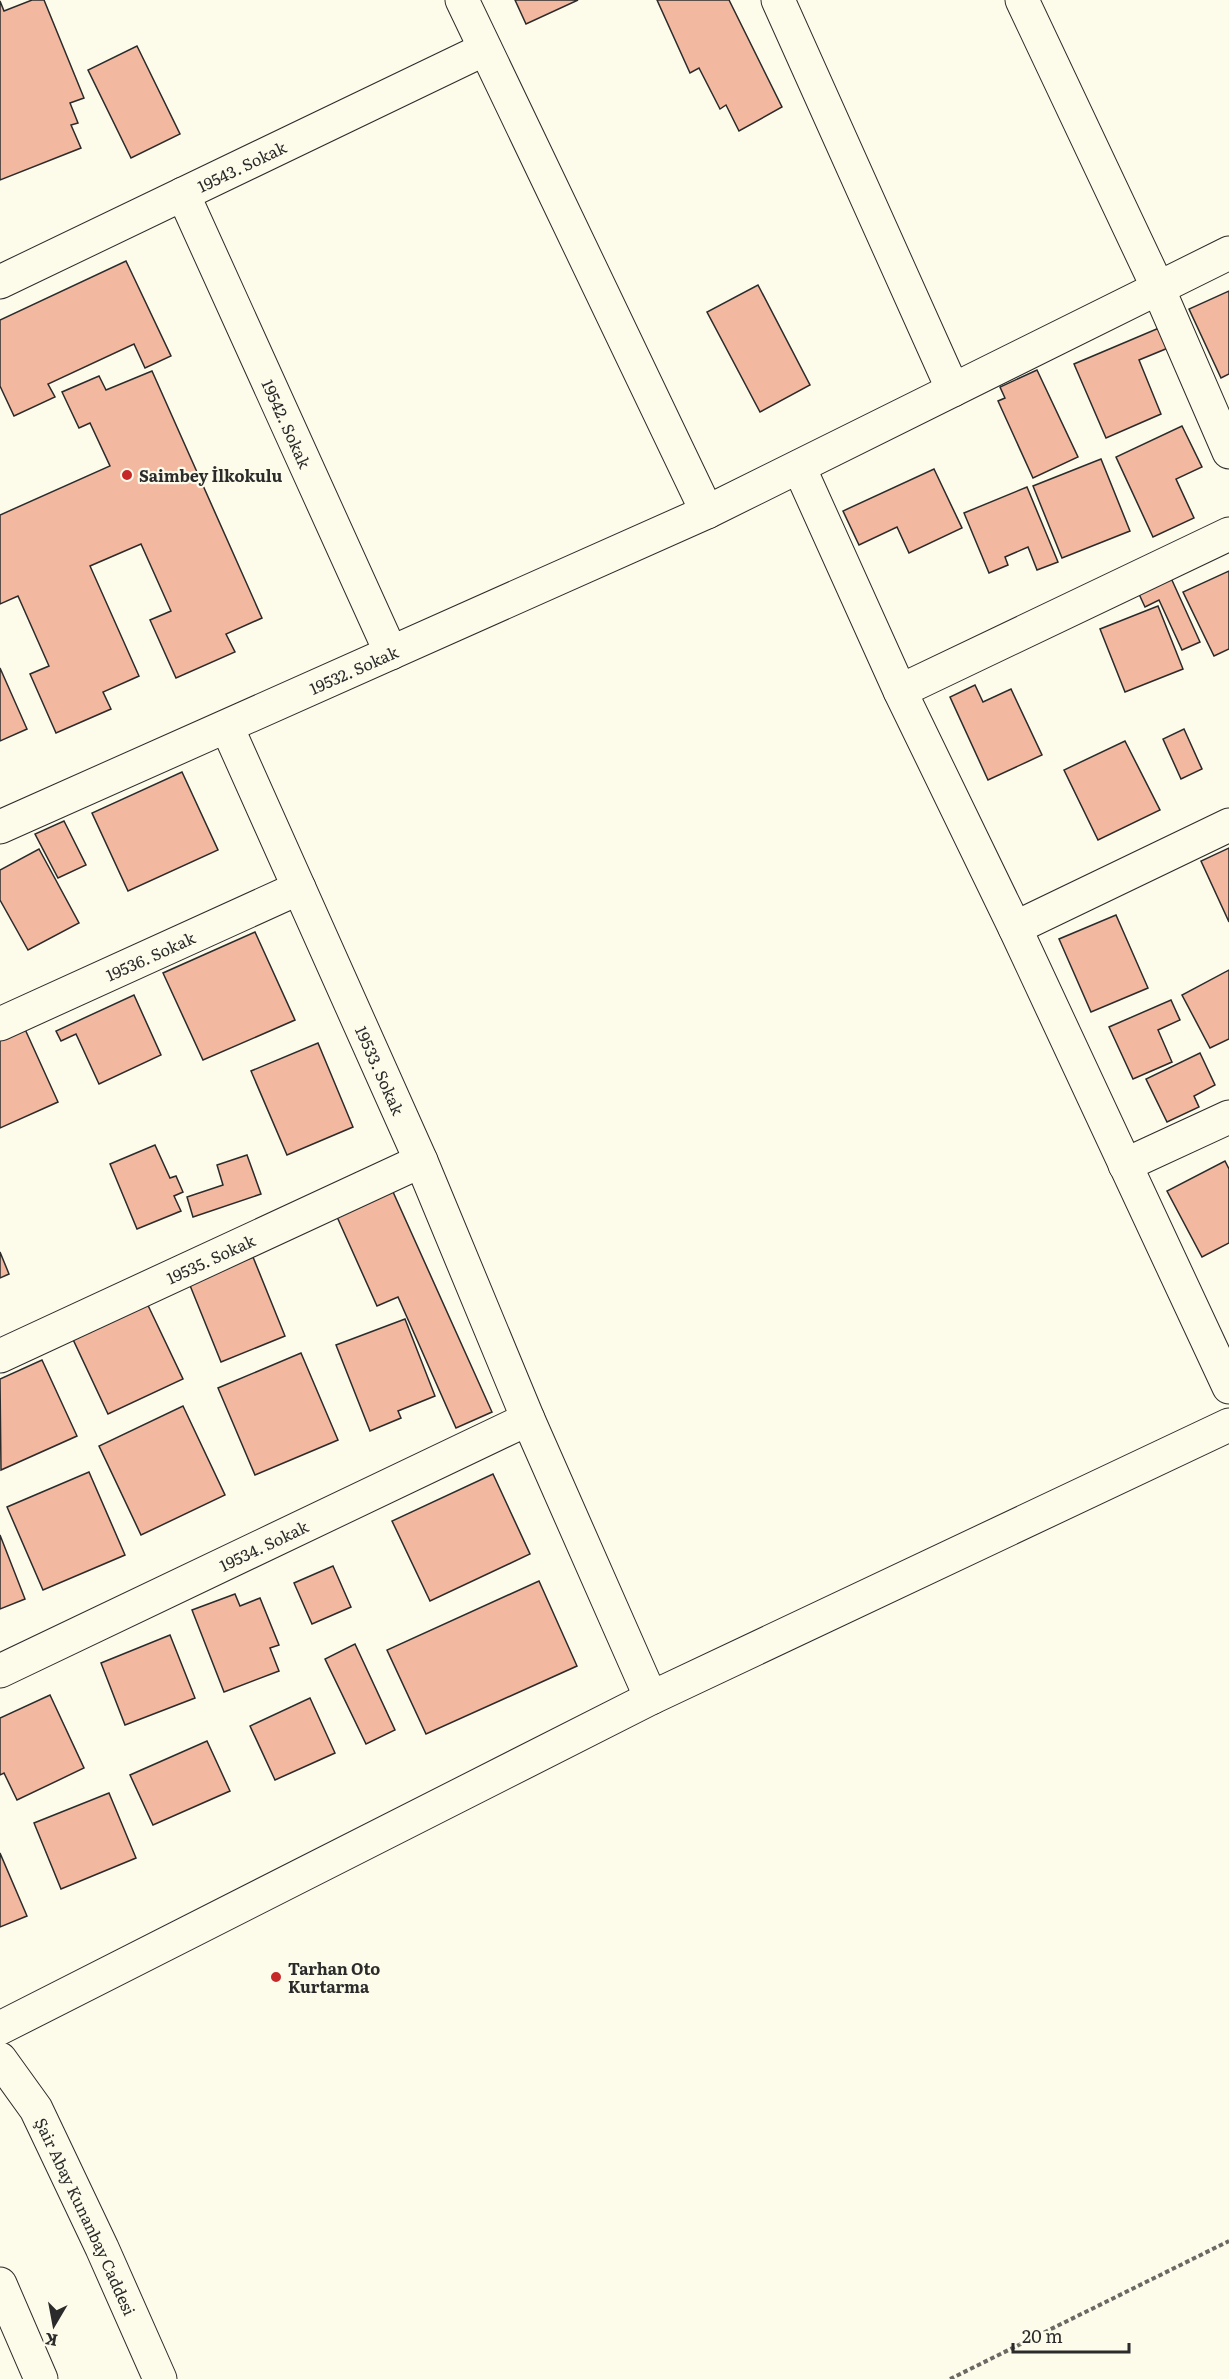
<svg xmlns="http://www.w3.org/2000/svg" width="1229" height="2379" viewBox="0 0 1229 2379" font-family="Literata,serif">
<style>
.building{fill:#f2b8a0;stroke:#2b2b2b;stroke-width:1.5}
.lines{fill:none;stroke-linecap:round;stroke-linejoin:round}
.street-casing{stroke:#2b2b2b;stroke-width:35}
.secondary-casing{stroke:#2b2b2b;stroke-width:35}
.path{stroke:#6a6964;stroke-width:4;stroke-dasharray:4.5 3;stroke-linecap:butt}
.street{stroke:#fdfbea;stroke-width:33}
.secondary{stroke:#fdfbea;stroke-width:33}
.poi-dot{fill:#c62828;stroke:#fdfbea;stroke-width:2}
.labels{text-anchor:middle;dominant-baseline:central;stroke-width:4.5;stroke-linejoin:round;paint-order:stroke}
.street-label{font-size:16px;fill:#2b2b2b;stroke:#fdfbea}
.poi-label{font-size:16px;font-weight:bold;fill:#2b2b2b;stroke:#fdfbea;text-anchor:start}
</style>
<rect width="100%" height="100%" fill="#fdfbea"/>
<g class="building">
<path d="M 32,0 L 44,0 L 84,98 L 70,103 L 78,123 L 71,125 L 81,148 L 0,180 L 0,1 L 4,11 Z"/>
<path d="M 515,0 L 578,0 L 526,24 Z"/>
<path d="M 657,0 L 729,0 L 782,107 L 739,131 L 726,105 L 720,109 L 699,68 L 690,73 Z"/>
<path d="M 137,46 L 180,134 L 131,158 L 88,70 Z"/>
<path d="M 126,261 L 171,356 L 145,368 L 134,344 L 48,384 L 55,397 L 14,416 L 0,386 L 0,320 Z"/>
<path d="M 758,285 L 810,385 L 760,412 L 707,312 Z"/>
<path d="M 1229,291 L 1229,374 L 1221,378 L 1189,309 Z"/>
<path d="M 1159,328 L 1168,348 L 1139,360 L 1161,414 L 1106,438 L 1074,364 Z"/>
<path d="M 1037,370 L 1078,457 L 1033,478 L 998,401 L 1005,398 L 1000,387 Z"/>
<path d="M 152,371 L 262,618 L 226,634 L 235,652 L 176,678 L 150,620 L 171,611 L 141,544 L 90,566 L 139,676 L 103,692 L 111,709 L 56,733 L 30,674 L 49,666 L 18,596 L 0,604 L 0,515 L 110,466 L 90,423 L 79,428 L 62,392 L 99,376 L 106,390 Z"/>
<path d="M 1182,426 L 1202,467 L 1176,479 L 1194,518 L 1153,537 L 1116,457 Z"/>
<path d="M 1101,459 L 1130,531 L 1062,558 L 1033,486 Z"/>
<path d="M 934,469 L 962,528 L 909,553 L 897,527 L 859,545 L 843,511 Z"/>
<path d="M 1027,487 L 1058,562 L 1037,570 L 1028,547 L 1005,557 L 1008,565 L 989,573 L 964,513 Z"/>
<path d="M 1229,571 L 1229,649 L 1214,656 L 1183,592 Z"/>
<path d="M 1171,578 L 1200,642 L 1182,650 L 1159,600 L 1145,607 L 1138,592 Z"/>
<path d="M 1158,606 L 1183,669 L 1125,692 L 1100,629 Z"/>
<path d="M 0,668 L 27,729 L 0,741 Z"/>
<path d="M 975,685 L 983,702 L 1011,689 L 1042,755 L 988,780 L 950,697 Z"/>
<path d="M 1184,729 L 1202,769 L 1181,779 L 1163,739 Z"/>
<path d="M 1125,741 L 1160,810 L 1098,840 L 1064,770 Z"/>
<path d="M 182,772 L 218,850 L 128,891 L 92,813 Z"/>
<path d="M 64,821 L 86,865 L 58,878 L 35,834 Z"/>
<path d="M 1229,848 L 1229,922 L 1201,861 Z"/>
<path d="M 39,849 L 79,923 L 28,950 L 0,900 L 0,870 Z"/>
<path d="M 1116,915 L 1148,988 L 1091,1012 L 1059,939 Z"/>
<path d="M 255,932 L 295,1020 L 203,1060 L 163,973 Z"/>
<path d="M 1229,970 L 1229,1039 L 1210,1048 L 1182,995 Z"/>
<path d="M 134,995 L 161,1055 L 99,1084 L 76,1034 L 61,1041 L 56,1031 Z"/>
<path d="M 1171,1000 L 1180,1020 L 1158,1030 L 1172,1062 L 1133,1079 L 1109,1027 Z"/>
<path d="M 24,1027 L 58,1102 L 0,1128 L 0,1038 Z"/>
<path d="M 318,1043 L 353,1127 L 287,1155 L 251,1071 Z"/>
<path d="M 1200,1053 L 1215,1085 L 1194,1096 L 1199,1107 L 1167,1122 L 1146,1079 Z"/>
<path d="M 155,1145 L 170,1178 L 176,1176 L 183,1192 L 174,1196 L 181,1211 L 137,1229 L 110,1164 Z"/>
<path d="M 247,1155 L 261,1194 L 193,1217 L 187,1197 L 223,1185 L 217,1165 Z"/>
<path d="M 1225,1161 L 1229,1169 L 1229,1243 L 1202,1257 L 1167,1191 Z"/>
<path d="M 389,1183 L 492,1412 L 456,1428 L 398,1297 L 377,1306 L 333,1208 Z"/>
<path d="M 0,1252 L 9,1274 L 0,1278 Z"/>
<path d="M 253,1257 L 285,1336 L 221,1362 L 189,1283 Z"/>
<path d="M 144,1297 L 183,1379 L 108,1414 L 70,1333 Z"/>
<path d="M 405,1319 L 435,1396 L 398,1411 L 401,1418 L 370,1431 L 336,1345 Z"/>
<path d="M 301,1353 L 338,1440 L 255,1475 L 218,1388 Z"/>
<path d="M 42,1360 L 77,1436 L 1,1470 L 0,1379 Z"/>
<path d="M 183,1406 L 225,1495 L 141,1535 L 99,1446 Z"/>
<path d="M 89,1472 L 125,1555 L 43,1590 L 7,1507 Z"/>
<path d="M 493,1474 L 530,1554 L 430,1601 L 392,1521 Z"/>
<path d="M 0,1535 L 25,1599 L 0,1609 Z"/>
<path d="M 333,1566 L 351,1607 L 312,1624 L 294,1583 Z"/>
<path d="M 539,1581 L 577,1666 L 426,1734 L 387,1650 Z"/>
<path d="M 235,1594 L 240,1606 L 260,1598 L 279,1645 L 270,1648 L 279,1671 L 224,1692 L 192,1610 Z"/>
<path d="M 170,1635 L 195,1698 L 125,1725 L 101,1663 Z"/>
<path d="M 355,1644 L 395,1730 L 366,1744 L 325,1659 Z"/>
<path d="M 50,1695 L 84,1768 L 17,1800 L 4,1773 L 0,1775 L 0,1718 Z"/>
<path d="M 310,1698 L 335,1753 L 275,1780 L 250,1726 Z"/>
<path d="M 207,1741 L 230,1791 L 153,1825 L 130,1775 Z"/>
<path d="M 109,1793 L 136,1858 L 61,1889 L 34,1823 Z"/>
<path d="M 0,1853 L 27,1916 L 0,1927 Z"/>
</g>
<g class="lines">
<g class="street-casing">
<g id="street">
<path d="M 462,0 L 707,512"/>
<path d="M 778,0 L 953,390"/>
<path d="M 1022,0 L 1158,288 L 1229,452"/>
<path id="s1" d="M 183,194 L 391,653"/>
<path id="s2" d="M 0,282 L 485,49"/>
<path d="M 799,467 L 900,691 L 1015,928 L 1229,1387"/>
<path d="M 900,691 L 1229,534"/>
<path id="s3" d="M 227,727 L 421,1161 L 528,1419 L 651,1698 L 1229,1425"/>
<path id="s4" d="M 0,827 L 707,512 L 1229,253"/>
<path d="M 1015,928 L 1229,825"/>
<path id="s5" d="M 0,1024 L 299,888"/>
<path d="M 1125,1165 L 1229,1117"/>
<path id="s6" d="M 0,1356 L 421,1161"/>
<path id="s7" d="M 0,1671 L 528,1419"/>
<path d="M 0,2028 L 651,1698"/>
</g>
</g>
<g class="secondary-casing">
<g id="secondary">
<path id="s8" d="M 0,2059 L 36,2109 L 102,2248 L 160,2379"/>
<path d="M 0,2284 L 41,2379"/>
</g>
</g>
<path class="path" d="M 950,2379 L 1229,2241"/>
<use href="#street" class="street"/>
<use href="#secondary" class="secondary"/>
</g>
<g class="poi-dot">
<circle cx="127" cy="475" r="6"/>
<circle cx="276" cy="1977" r="6"/>
</g>
<g class="labels">
<g class="street-label">
<text stroke="none"><textPath href="#s2" startOffset="268">19543. Sokak</textPath></text>
<text stroke="none"><textPath href="#s1" startOffset="252">19542. Sokak</textPath></text>
<text stroke="none"><textPath href="#s4" startOffset="387">19532. Sokak</textPath></text>
<text stroke="none"><textPath href="#s5" startOffset="165">19536. Sokak</textPath></text>
<text stroke="none"><textPath href="#s3" startOffset="376">19533. Sokak</textPath></text>
<text stroke="none"><textPath href="#s6" startOffset="232">19535. Sokak</textPath></text>
<text stroke="none"><textPath href="#s7" startOffset="292">19534. Sokak</textPath></text>
<text stroke="none"><textPath href="#s8" startOffset="180">Şair Abay Kunanbay Caddesi</textPath></text>
</g>
<g class="poi-label">
<text x="139" y="475">Saimbey İlkokulu</text>
<text x="288" y="1968">Tarhan Oto<tspan x="288" dy="18">Kurtarma</tspan></text>
</g>
</g>
<g transform="translate(54 2325) rotate(190)" stroke="#fdfbea" stroke-width="4.5" paint-order="stroke">
<path d="M0-4.5L10 22L0 15L-10 22Z" fill="#2b2b2b"/>
<text y="-9" font-size="16" font-weight="bold" text-anchor="middle" fill="#2b2b2b">K</text>
</g>
<path d="M1013 2343v9h116v-9" fill="none" stroke="#2b2b2b" stroke-width="3"/>
<text x="1022" y="2343" font-size="18" fill="#2b2b2b" stroke="#fdfbea" stroke-width="4.5" paint-order="stroke">20 m</text>
</svg>
